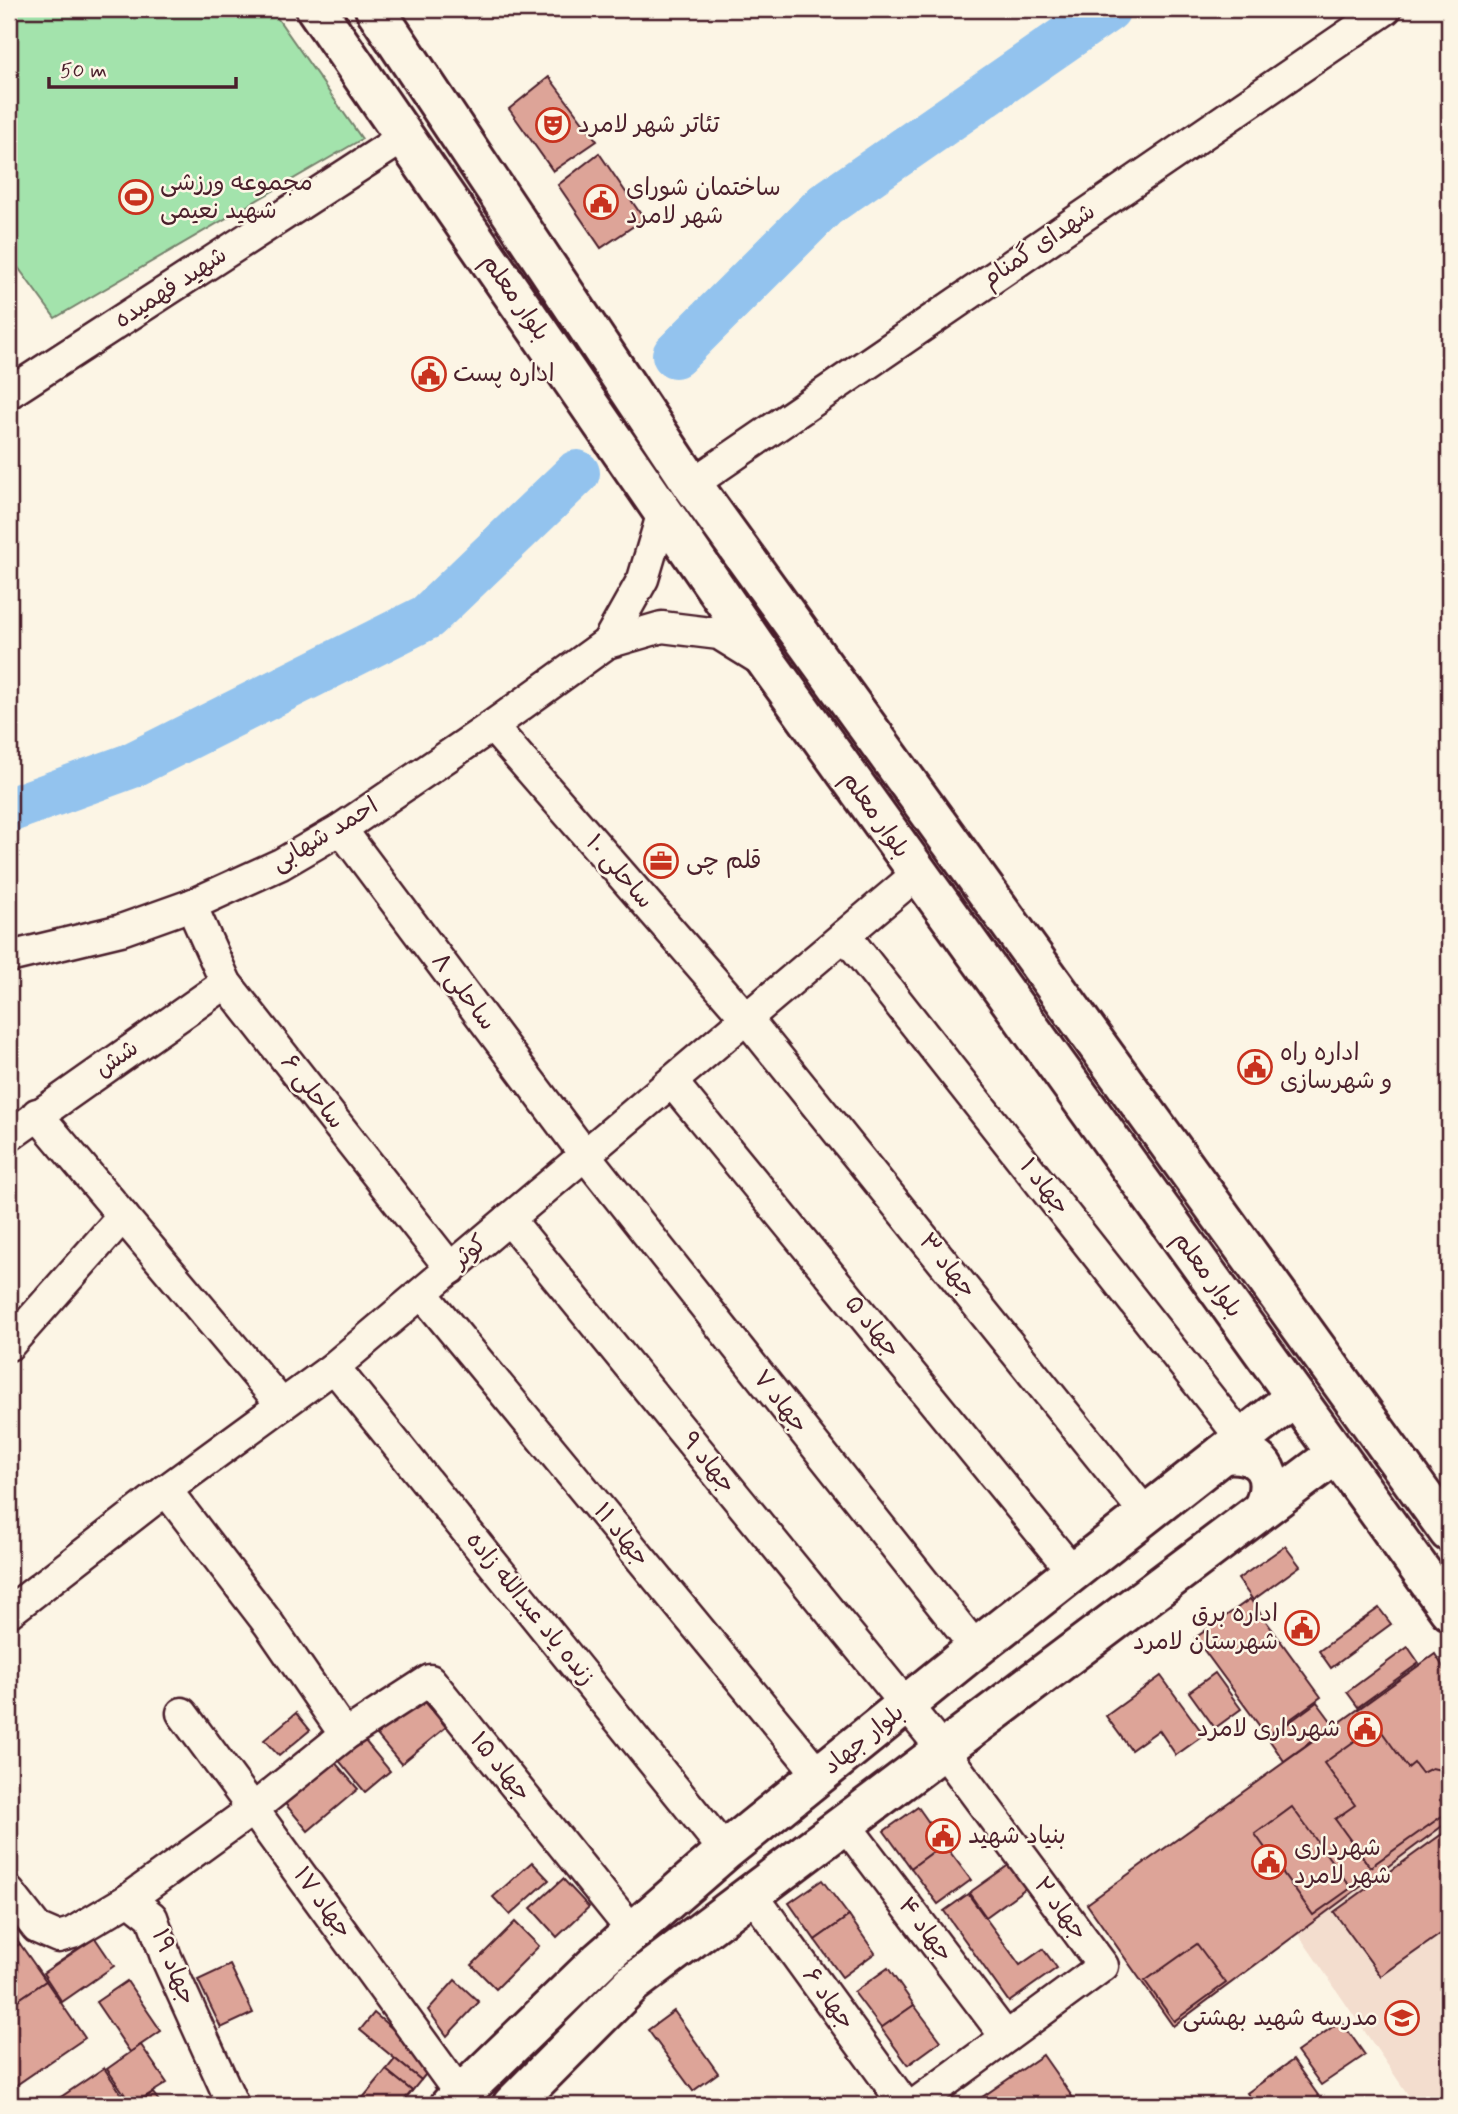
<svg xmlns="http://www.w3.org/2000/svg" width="1458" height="2114" viewBox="0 0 1458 2114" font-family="Mynerve,'Playpen Sans Arabic',sans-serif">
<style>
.built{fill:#f3ddce}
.green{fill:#a3e3ac;stroke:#76816c;stroke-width:2}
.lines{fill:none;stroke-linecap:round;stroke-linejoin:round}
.river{stroke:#93c3ee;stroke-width:46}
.building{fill:#dda498;stroke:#4a1f2b;stroke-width:2}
.minor-casing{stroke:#4a1f2b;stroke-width:35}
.tertiary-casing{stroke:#4a1f2b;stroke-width:44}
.minor{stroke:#fcf5e5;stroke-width:30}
.tertiary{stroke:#fcf5e5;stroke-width:38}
.labels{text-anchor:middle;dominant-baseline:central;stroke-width:5;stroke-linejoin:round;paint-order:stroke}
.poi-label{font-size:24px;fill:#4a1f2b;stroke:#fcf5e5;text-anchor:start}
.street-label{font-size:24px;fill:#4a1f2b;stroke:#fcf5e5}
</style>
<rect width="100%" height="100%" fill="#fcf5e5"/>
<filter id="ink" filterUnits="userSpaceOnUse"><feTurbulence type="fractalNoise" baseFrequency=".0143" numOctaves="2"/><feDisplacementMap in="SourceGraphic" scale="14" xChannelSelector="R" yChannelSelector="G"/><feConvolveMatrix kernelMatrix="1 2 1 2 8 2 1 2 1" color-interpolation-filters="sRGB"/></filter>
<g filter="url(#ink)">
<path class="built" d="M 1449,1820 L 1449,2105 L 1415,2105 L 1296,1931 Z"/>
<path class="green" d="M 9,9 L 271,9 L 362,139 L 55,318 L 9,255 Z"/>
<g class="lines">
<g class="river">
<path d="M 675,355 L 825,205 L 1108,9"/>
<path d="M 9,810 L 130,766 L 427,617 L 577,473"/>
</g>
</g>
<g class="building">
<path d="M 549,77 L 597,141 L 553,171 L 509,109 Z"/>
<path d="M 599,153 L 644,219 L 601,248 L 558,185 Z"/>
<path d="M 1285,1546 L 1300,1566 L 1253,1600 L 1238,1579 Z"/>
<path d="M 1250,1599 L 1321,1697 L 1267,1736 L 1195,1638 Z"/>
<path d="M 1379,1608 L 1391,1624 L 1331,1668 L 1319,1651 Z"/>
<path d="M 1408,1647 L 1419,1663 L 1358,1707 L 1347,1692 Z"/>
<path d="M 1435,1654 L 1449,1676 L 1449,1821 L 1173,2026 L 1087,1904 Z"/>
<path d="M 1215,1673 L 1241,1709 L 1215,1728 L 1189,1692 Z"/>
<path d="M 1161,1676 L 1204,1735 L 1176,1755 L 1159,1730 L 1131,1750 L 1106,1716 Z"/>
<path d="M 417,1692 L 446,1727 L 401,1764 L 372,1729 Z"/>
<path d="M 1317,1702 L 1334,1725 L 1284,1761 L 1268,1738 Z"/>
<path d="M 296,1713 L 310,1730 L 279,1756 L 264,1740 Z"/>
<path d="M 1377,1725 L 1408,1768 L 1414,1763 L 1422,1773 L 1432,1768 L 1445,1771 L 1449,1778 L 1449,1790 L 1440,1800 L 1449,1811 L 1370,1867 L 1335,1819 L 1355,1805 L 1324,1763 Z"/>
<path d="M 361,1736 L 390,1771 L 365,1792 L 336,1757 Z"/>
<path d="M 332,1759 L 358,1789 L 308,1831 L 282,1800 Z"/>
<path d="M 918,1807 L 944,1844 L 911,1868 L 884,1831 Z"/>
<path d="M 1292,1807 L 1351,1888 L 1313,1915 L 1255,1834 Z"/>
<path d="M 1449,1829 L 1449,1928 L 1381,1976 L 1334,1912 Z"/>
<path d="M 944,1844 L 971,1880 L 938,1904 L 911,1868 Z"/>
<path d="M 532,1862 L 549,1880 L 510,1915 L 493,1897 Z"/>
<path d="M 1013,1862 L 1030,1885 L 986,1917 L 969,1893 Z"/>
<path d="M 563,1879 L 589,1907 L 557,1937 L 531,1908 Z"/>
<path d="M 822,1880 L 849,1916 L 815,1940 L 789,1903 Z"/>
<path d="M 968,1894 L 1020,1965 L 1043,1949 L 1057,1968 L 1009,2002 L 944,1911 Z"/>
<path d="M 849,1916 L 875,1953 L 842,1977 L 815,1940 Z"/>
<path d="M 515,1922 L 539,1946 L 496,1989 L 472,1965 Z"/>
<path d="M 9,1927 L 20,1944 L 9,1951 Z"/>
<path d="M 95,1938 L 114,1966 L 62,2002 L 43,1973 Z"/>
<path d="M 20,1944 L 46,1981 L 9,2006 L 9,1951 Z"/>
<path d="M 1197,1944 L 1226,1983 L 1174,2021 L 1145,1981 Z"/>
<path d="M 230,1965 L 253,2013 L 221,2028 L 198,1980 Z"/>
<path d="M 888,1968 L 914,2005 L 881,2028 L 854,1992 Z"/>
<path d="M 455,1980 L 479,2002 L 447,2036 L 428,2010 Z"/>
<path d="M 46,1981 L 85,2038 L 9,2090 L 9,2006 Z"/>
<path d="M 127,1981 L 161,2031 L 130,2052 L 96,2002 Z"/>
<path d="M 914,2005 L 941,2041 L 908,2065 L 881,2028 Z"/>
<path d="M 674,2011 L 718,2073 L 693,2091 L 648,2030 Z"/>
<path d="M 374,2013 L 434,2064 L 421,2080 L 360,2030 Z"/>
<path d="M 1341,2021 L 1365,2055 L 1321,2085 L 1297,2052 Z"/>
<path d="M 141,2045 L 167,2083 L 132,2105 L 107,2069 Z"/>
<path d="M 1043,2055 L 1078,2105 L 982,2105 L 978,2100 Z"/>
<path d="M 395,2059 L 421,2080 L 412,2091 L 386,2070 Z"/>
<path d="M 1293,2060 L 1325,2105 L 1256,2105 L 1247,2093 Z"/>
<path d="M 104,2068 L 129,2105 L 49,2105 Z"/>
<path d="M 386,2070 L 412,2091 L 400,2105 L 357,2105 Z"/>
<path d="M 153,2093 L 162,2105 L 135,2105 Z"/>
</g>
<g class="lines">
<g class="minor-casing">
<g id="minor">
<path d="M 9,393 L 404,137"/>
<path d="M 692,484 L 1386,9"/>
<path d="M 607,643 L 643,579 L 663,512"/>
<path d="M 492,726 L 747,1019 L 1146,1514"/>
<path d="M 341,829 L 585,1155 L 976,1648"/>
<path d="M 191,905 L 226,983 L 451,1269"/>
<path d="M 845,935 L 1242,1439"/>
<path d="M 9,957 L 121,930 L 191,905 L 281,864 L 341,829 L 492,726 L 607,643 L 662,627 L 719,634 L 761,660"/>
<path d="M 672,1082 L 1073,1572"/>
<path d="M 37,1114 L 282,1405"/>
<path d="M 9,1136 L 226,983"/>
<path d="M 509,1219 L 943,1750 L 1103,1966 L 914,2105"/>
<path d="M 422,1293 L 820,1776"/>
<path d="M 9,1345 L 123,1216"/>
<path d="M 334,1367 L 725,1851"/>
<path d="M 166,1490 L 268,1623 L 345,1735"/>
<path d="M 9,1612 L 166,1490 L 334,1367 L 917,874"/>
<path d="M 844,1823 L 1006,2037"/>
<path d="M 9,1892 L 37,1928 L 58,1937 L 72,1933 L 129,1899 L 152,1917 L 166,1957 L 233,2105"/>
<path d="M 751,1893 L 905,2105"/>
<path d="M 129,1899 L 253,1809 L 182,1713"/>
<path d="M 460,2094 L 253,1809 L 345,1735 L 430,1680 L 633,1932"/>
</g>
</g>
<g class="tertiary-casing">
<g id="tertiary">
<path d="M 316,9 L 768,664 L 1449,1610"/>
<path d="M 375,9 L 692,484 L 1449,1532"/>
<path d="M 1223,1454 C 1261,1450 1278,1473 1263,1508"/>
<path d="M 450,2105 L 600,1960 L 725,1851 L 976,1648 L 1295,1397"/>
<path d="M 512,2105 L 632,1984 L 1336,1454"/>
</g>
</g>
<use href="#minor" class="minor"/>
<use href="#tertiary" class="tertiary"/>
</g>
</g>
<defs>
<g id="theatre-ring" transform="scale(1.75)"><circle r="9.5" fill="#fcf5e5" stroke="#c8321e" stroke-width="1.5"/><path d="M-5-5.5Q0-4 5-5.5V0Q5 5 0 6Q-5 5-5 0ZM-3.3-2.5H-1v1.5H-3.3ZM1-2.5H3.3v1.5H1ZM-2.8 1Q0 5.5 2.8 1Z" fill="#c8321e"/></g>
<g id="stadium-ring" transform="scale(1.75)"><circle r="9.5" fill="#fcf5e5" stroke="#c8321e" stroke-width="1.5"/><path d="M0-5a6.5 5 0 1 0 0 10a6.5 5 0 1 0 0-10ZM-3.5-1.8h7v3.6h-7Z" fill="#c8321e"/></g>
<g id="civic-ring" transform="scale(1.75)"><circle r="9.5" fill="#fcf5e5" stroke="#c8321e" stroke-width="1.5"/><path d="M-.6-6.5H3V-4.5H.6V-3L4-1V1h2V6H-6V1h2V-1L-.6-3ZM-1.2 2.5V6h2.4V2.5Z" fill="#c8321e"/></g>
<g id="office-ring" transform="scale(1.75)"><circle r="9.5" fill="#fcf5e5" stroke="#c8321e" stroke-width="1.5"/><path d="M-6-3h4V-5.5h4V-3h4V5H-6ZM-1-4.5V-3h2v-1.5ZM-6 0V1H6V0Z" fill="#c8321e"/></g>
<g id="school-ring" transform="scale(1.75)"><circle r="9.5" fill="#fcf5e5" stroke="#c8321e" stroke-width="1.5"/><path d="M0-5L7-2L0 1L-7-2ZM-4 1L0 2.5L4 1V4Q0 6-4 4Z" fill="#c8321e"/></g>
</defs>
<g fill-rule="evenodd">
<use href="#theatre-ring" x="553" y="125"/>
<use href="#stadium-ring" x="136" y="197"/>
<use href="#civic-ring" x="601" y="202"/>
<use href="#civic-ring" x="429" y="374"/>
<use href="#office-ring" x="661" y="861"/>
<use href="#civic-ring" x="1255" y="1067"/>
<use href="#civic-ring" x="1302" y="1628"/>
<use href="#civic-ring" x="1365" y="1729"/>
<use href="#civic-ring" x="943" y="1836"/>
<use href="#civic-ring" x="1269" y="1862"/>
<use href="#school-ring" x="1402" y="2018"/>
</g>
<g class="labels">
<g class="poi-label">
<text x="578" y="125">تئاتر شهر لامرد</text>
<text x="160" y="183">مجموعه ورزشی<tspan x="160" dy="28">شهید نعیمی</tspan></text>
<text x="626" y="188">ساختمان شورای<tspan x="626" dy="28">شهر لامرد</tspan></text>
<text x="453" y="374">اداره پست</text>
<text x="686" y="861">قلم چی</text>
<text x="1280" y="1053">اداره راه<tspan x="1280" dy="28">و شهرسازی</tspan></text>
<text x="1278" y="1614" text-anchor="end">اداره برق<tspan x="1278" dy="28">شهرستان لامرد</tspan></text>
<text x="1340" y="1729" text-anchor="end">شهرداری لامرد</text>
<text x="968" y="1836">بنیاد شهید</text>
<text x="1294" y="1848">شهرداری<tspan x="1294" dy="28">شهر لامرد</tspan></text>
<text x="1378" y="2018" text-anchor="end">مدرسه شهید بهشتی</text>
</g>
<g class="street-label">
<text transform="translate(1039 246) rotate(-34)">شهدای گمنام</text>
<text transform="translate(171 288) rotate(-33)">شهید فهمیده</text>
<text transform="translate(515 298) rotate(55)">بلوار معلم</text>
<text transform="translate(875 815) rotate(55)">بلوار معلم</text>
<text transform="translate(325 835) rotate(-31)">احمد شهابی</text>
<text transform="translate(619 872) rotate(49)">ساحلی ۱۰</text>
<text transform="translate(463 992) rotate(53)">ساحلی ۸</text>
<text transform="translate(117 1059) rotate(-35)">شش</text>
<text transform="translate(312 1092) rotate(52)">ساحلی ۶</text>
<text transform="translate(1044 1187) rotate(52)">جهاد ۱</text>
<text transform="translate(470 1252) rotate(-40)">کوثر</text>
<text transform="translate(947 1266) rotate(51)">جهاد ۳</text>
<text transform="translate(1207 1275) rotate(54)">بلوار معلم</text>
<text transform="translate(872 1327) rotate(51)">جهاد ۵</text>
<text transform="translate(780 1402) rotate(52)">جهاد ۷</text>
<text transform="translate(708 1463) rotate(51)">جهاد ۹</text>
<text transform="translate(621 1535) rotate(51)">جهاد ۱۱</text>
<text transform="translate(530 1609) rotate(51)">زنده یاد عبدالله زاده</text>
<text transform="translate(864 1740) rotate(-39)">بلوار جهاد</text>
<text transform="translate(500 1767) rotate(51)">جهاد ۱۵</text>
<text transform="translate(322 1903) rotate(54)">جهاد ۱۷</text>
<text transform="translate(1060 1909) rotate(53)">جهاد ۲</text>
<text transform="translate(925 1930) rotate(53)">جهاد ۴</text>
<text transform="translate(173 1967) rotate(68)">جهاد ۱۹</text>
<text transform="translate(828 1999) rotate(54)">جهاد ۶</text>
</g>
</g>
<rect width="1458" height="2114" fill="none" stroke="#fcf5e5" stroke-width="35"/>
<rect x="18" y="18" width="1423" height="2079" fill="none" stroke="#4a1f2b" stroke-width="2.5" filter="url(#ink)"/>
<path d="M49 77v10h187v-10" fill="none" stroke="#4a1f2b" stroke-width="3.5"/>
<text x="60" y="77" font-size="21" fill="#4a1f2b" stroke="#fcf5e5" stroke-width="5" paint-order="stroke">50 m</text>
</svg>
